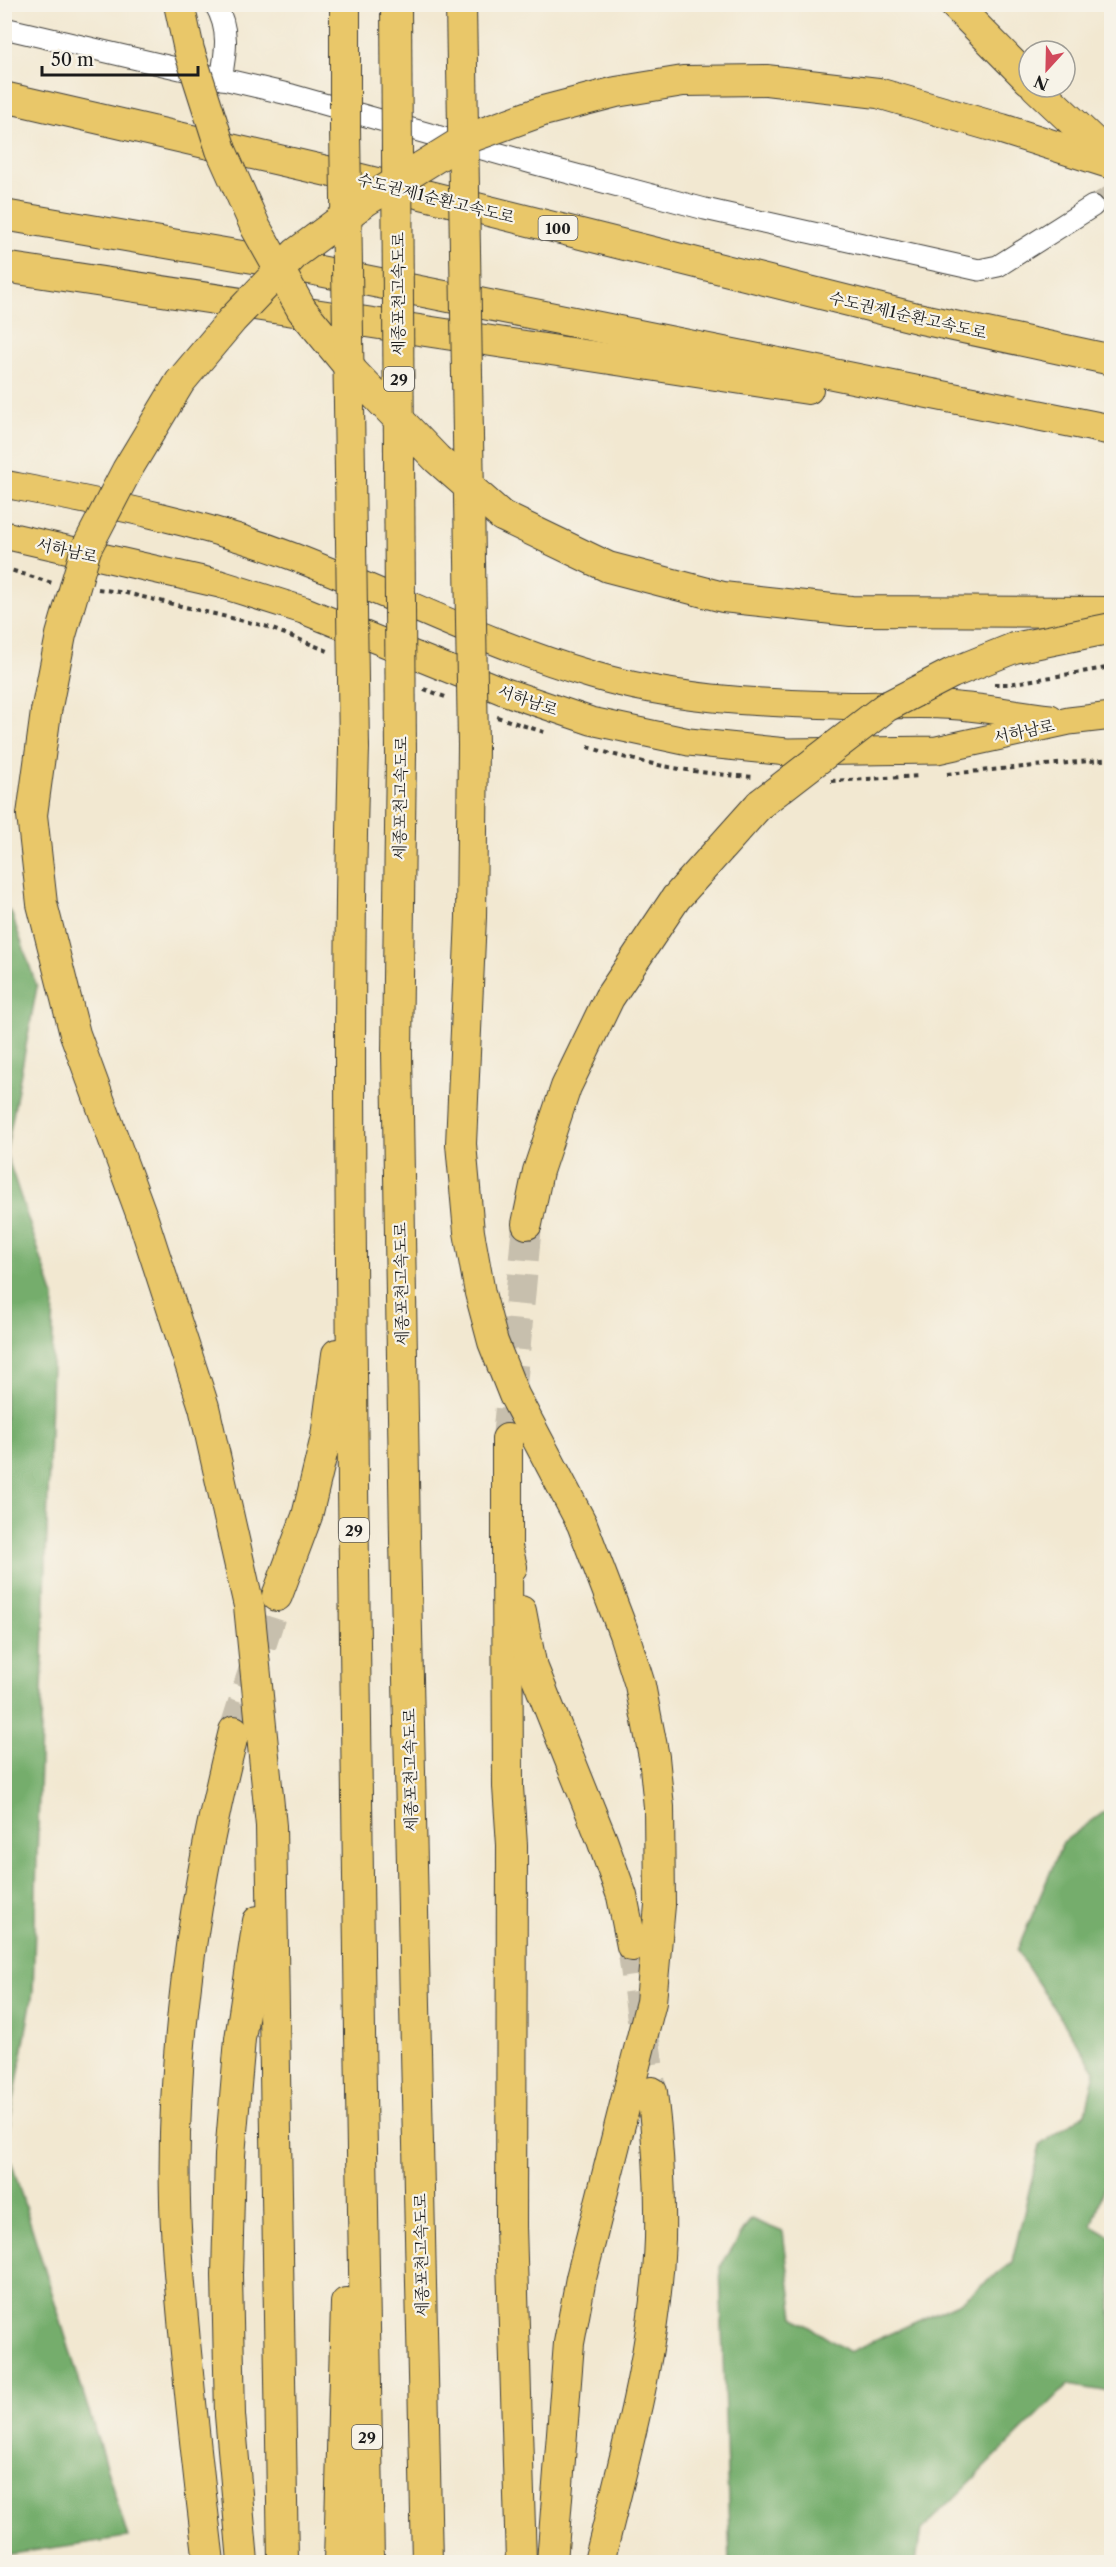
<svg xmlns="http://www.w3.org/2000/svg" width="1116" height="2567" viewBox="0 0 1116 2567" font-family="'Libre Caslon Text','Noto Serif KR',serif">
<style>
.forest{fill:#74ad6c;stroke:#486444;stroke-width:1.5}
.lines{fill:none;stroke-linecap:round;stroke-linejoin:round}
.minor-tunnel{stroke:#c7bfad;stroke-width:21;stroke-dasharray:21 10;stroke-linecap:butt}
.highway-tunnel{stroke:#c7bfad;stroke-width:30;stroke-dasharray:30 15;stroke-linecap:butt}
.minor-casing{stroke:#3c3b37;stroke-width:23}
.major-casing{stroke:#3c3b37;stroke-width:29}
.highway-casing{stroke:#3c3b37;stroke-width:32}
.path{stroke:#3c3b37;stroke-width:4;stroke-dasharray:4.5 4.5;stroke-linecap:butt}
.minor{stroke:#fff;stroke-width:21}
.major{stroke:#e9c769;stroke-width:27}
.highway{stroke:#e9c769;stroke-width:30}
.highway-bridge-casing{stroke:#3c3b37;stroke-width:32;stroke-linecap:butt}
.highway-bridge{stroke:#e9c769;stroke-width:30}
.labels{text-anchor:middle;dominant-baseline:central;stroke-width:4.5;stroke-linejoin:round;paint-order:stroke}
.shield{fill:#f7f3e8;stroke:#5e5c59;stroke-width:1.5}
.shield-label{font-size:15px;font-weight:bold;fill:#1c1c1c}
.street-label{font-size:16px;fill:#1c1c1c;stroke:#f7f3e8}
</style>
<rect width="100%" height="100%" fill="#f7f3e8"/>
<filter id="ink" filterUnits="userSpaceOnUse"><feTurbulence type="fractalNoise" baseFrequency=".0167" numOctaves="2"/><feDisplacementMap in="SourceGraphic" scale="12" xChannelSelector="R" yChannelSelector="G"/><feConvolveMatrix kernelMatrix="1 2 1 2 8 2 1 2 1" color-interpolation-filters="sRGB"/></filter>
<filter id="wash" filterUnits="userSpaceOnUse"><feTurbulence type="fractalNoise" baseFrequency=".008" numOctaves="4" result="noise"/><feDisplacementMap in="SourceGraphic" scale="24" xChannelSelector="R" yChannelSelector="G"/><feGaussianBlur stdDeviation="1.35" result="paint"/><feColorMatrix in="noise" values="0 0 0 0 0 0 0 0 0 0 0 0 0 0 0 0 0 1.4 0 .05"/><feComposite in="paint" operator="in"/></filter>
<g filter="url(#wash)">
<rect width="100%" height="100%" fill="#f2e8d1"/>
<g class="forest">
<path d="M 5,909 L 11,912 L 37,987 L 6,1153 L 54,1297 L 33,1992 L 6,2145 L 128,2537 L 5,2555 Z"/>
<path d="M 1111,1807 L 1112,2165 L 1092,2226 L 1111,2237 L 1111,2392 L 1068,2385 L 921,2531 L 916,2562 L 730,2562 L 720,2267 L 751,2219 L 783,2232 L 794,2317 L 849,2352 L 960,2302 L 1012,2262 L 1040,2145 L 1086,2113 L 1095,2071 L 1017,1951 L 1063,1842 Z"/>
</g>
</g>
<g filter="url(#ink)">
<g class="lines">
<path class="minor-tunnel" d="M 1093,206 L 1112,195"/>
<g class="highway-tunnel">
<path d="M 507,1439 L 527,1224"/>
<path d="M 234,1731 L 277,1596"/>
<path d="M 632,1946 L 652,2092"/>
</g>
<g class="minor-casing">
<g id="minor">
<path d="M 215,4 C 230,29 226,52 221,79"/>
<path d="M 4,28 L 292,95 L 539,165 L 705,209 L 979,270 L 998,266 L 1093,206"/>
</g>
</g>
<g class="major-casing">
<g id="major">
<path d="M 4,484 C 102,503 200,521 294,557 C 393,595 489,645 592,675 C 670,698 753,703 834,705 C 870,707 906,703 942,705 C 978,706 1014,714 1050,718"/>
<path d="M 4,535 L 220,584 L 303,610 L 503,691 L 591,721 L 689,742 L 787,752 L 937,750 L 1069,721 L 1112,716"/>
</g>
</g>
<g class="highway-casing">
<g id="highway">
<path d="M 954,4 L 1029,80"/>
<path d="M 766,80 L 878,93 L 1002,129 L 1112,164"/>
<path d="M 1036,87 L 1112,159"/>
<path d="M 4,97 L 353,177 L 917,318 L 1112,360"/>
<path d="M 4,215 L 265,260 L 1112,430"/>
<path d="M 4,267 L 808,389"/>
<path d="M 502,516 L 608,567 L 723,597 L 851,611 L 1112,612"/>
<path d="M 46,712 L 32,815 L 42,904 L 75,1034 L 143,1219 L 204,1407 L 249,1606 L 271,1826 L 283,2562"/>
<path d="M 473,745 L 471,917 L 461,1144 L 469,1232 L 480,1293 L 493,1342 L 514,1395 L 582,1524 L 624,1634 L 640,1685 L 654,1757 L 659,1807 L 660,1905 L 651,2002 L 581,2278 L 569,2343 L 552,2562"/>
<path d="M 354,748 C 347,994 351,1241 353,1487 C 357,1845 362,2204 369,2562"/>
<path d="M 401,754 L 397,1053 L 405,1539 L 427,2562"/>
<path d="M 527,1224 L 538,1171 L 566,1087 L 609,998 L 676,898 L 760,804"/>
<path d="M 507,1439 L 507,1547 L 512,1567"/>
<path d="M 507,1547 L 508,1787 L 512,1845 L 511,2226 L 521,2562"/>
<path d="M 277,1596 L 307,1516 L 326,1437 L 337,1354"/>
<path d="M 521,1611 L 531,1663 L 602,1840 L 622,1896 L 632,1946"/>
<path d="M 209,2562 C 200,2489 192,2416 185,2342 C 181,2295 176,2249 175,2202 C 171,2043 195,1885 234,1731"/>
<path d="M 243,2562 L 230,2415 L 227,2275 L 230,2155 L 240,2039 L 258,1921"/>
<path d="M 339,2562 L 346,2303"/>
<path d="M 599,2562 C 625,2456 656,2348 660,2239 C 661,2189 658,2141 652,2092"/>
</g>
</g>
<g class="path">
<path d="M 4,568 L 52,583"/>
<path d="M 98,589 L 126,593 L 265,626 L 328,651"/>
<path d="M 994,684 L 1009,684 L 1112,667"/>
<path d="M 424,689 L 448,698"/>
<path d="M 497,717 L 547,733"/>
<path d="M 588,747 C 642,764 698,774 754,777"/>
<path d="M 947,774 L 1112,759"/>
<path d="M 831,781 L 919,776"/>
</g>
<use href="#minor" class="minor"/>
<use href="#major" class="major"/>
<use href="#highway" class="highway"/>
<g class="highway-bridge-casing">
<g id="highway-bridge">
<path d="M 179,4 L 189,50 L 221,150 L 256,228 L 302,310 L 354,373 L 437,459 L 502,516"/>
<path d="M 345,4 L 345,129 L 354,748"/>
<path d="M 396,4 L 401,754"/>
<path d="M 461,4 L 473,745"/>
<path d="M 46,712 L 61,635 L 86,549 L 127,470 L 180,382 L 232,320 L 296,253 L 366,201 L 466,139 L 543,111 L 616,92 L 683,81 L 766,80"/>
<path d="M 760,804 L 886,707 L 952,673 L 1014,648 L 1112,628"/>
</g>
</g>
<use href="#highway-bridge" class="highway-bridge"/>
</g>
</g>
<g class="labels">
<g class="shield">
<rect x="538.5" y="216" width="39" height="24" rx="4.5"/>
<rect x="384" y="367" width="30" height="24" rx="4.5"/>
<rect x="339" y="1518" width="30" height="24" rx="4.5"/>
<rect x="352" y="2425" width="30" height="24" rx="4.5"/>
</g>
<g class="shield-label">
<text x="558" y="228">100</text>
<text x="399" y="379">29</text>
<text x="354" y="1530">29</text>
<text x="367" y="2437">29</text>
</g>
<g class="street-label">
<text transform="translate(436 198) rotate(14)">수도권제1순환고속도로</text>
<text transform="translate(398 294) rotate(-90)">세종포천고속도로</text>
<text transform="translate(908 315) rotate(13)">수도권제1순환고속도로</text>
<text transform="translate(67 550) rotate(13)">서하남로</text>
<text transform="translate(528 700) rotate(19)">서하남로</text>
<text transform="translate(1024 731) rotate(-12)">서하남로</text>
<text transform="translate(400 798) rotate(-89)">세종포천고속도로</text>
<text transform="translate(401 1284) rotate(-91)">세종포천고속도로</text>
<text transform="translate(410 1770) rotate(-91)">세종포천고속도로</text>
<text transform="translate(421 2255) rotate(-91)">세종포천고속도로</text>
</g>
</g>
<rect width="1116" height="2567" fill="none" stroke="#f7f3e8" stroke-width="24"/>
<g transform="translate(1047 69) rotate(202)"><circle r="28" fill="#f7f3e8" stroke="#9f9d96" stroke-width="1.5"/>
<path d="M0-4.5L10 22L0 15L-10 22Z" fill="#d1495b"/>
<text y="-9" font-size="16" font-weight="bold" text-anchor="middle" fill="#1c1c1c">N</text>
</g>
<path d="M42 66v9h156v-9" fill="none" stroke="#1c1c1c" stroke-width="3"/>
<text x="51" y="66" font-size="18" fill="#1c1c1c" stroke="#f7f3e8" stroke-width="4.5" paint-order="stroke">50 m</text>
</svg>
